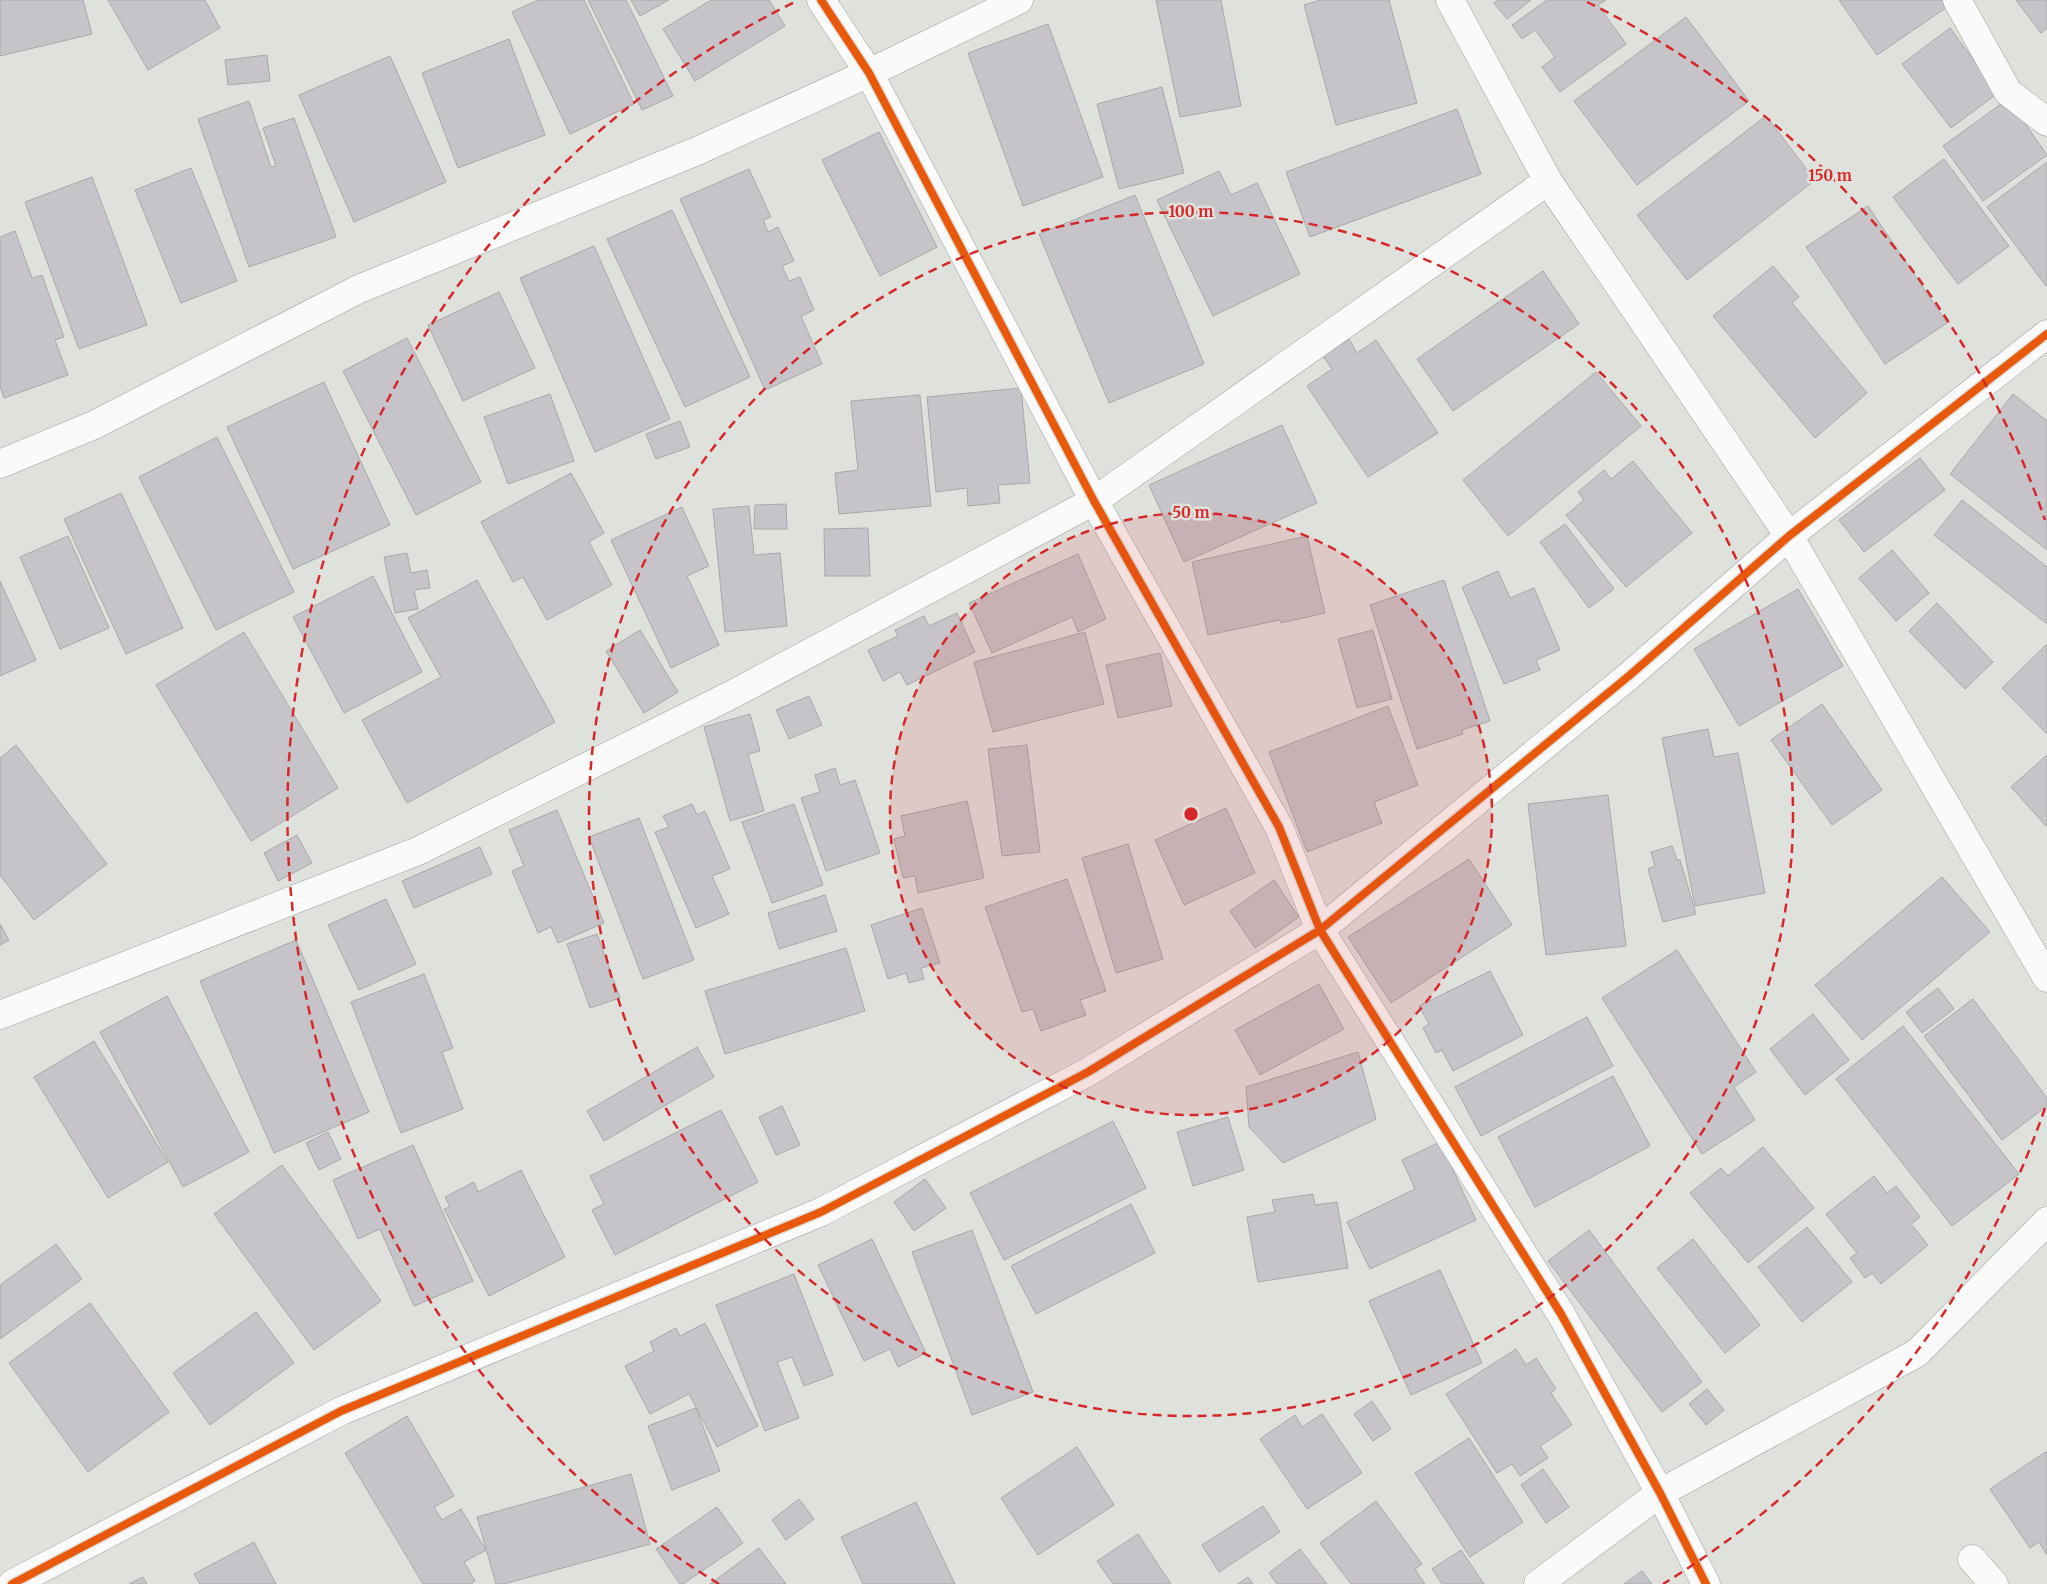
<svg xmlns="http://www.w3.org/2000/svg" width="2047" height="1584" viewBox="0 0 2047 1584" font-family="Merriweather,serif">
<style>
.building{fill:#c7c4c9;stroke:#a8a8a8}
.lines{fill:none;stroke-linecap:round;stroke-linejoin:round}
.minor-casing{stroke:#a0a19e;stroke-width:29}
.minor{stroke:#fafafa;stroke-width:28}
.cycleway-casing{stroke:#dfe2dc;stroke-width:11}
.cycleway{stroke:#e8590c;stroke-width:8}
.ring{fill:none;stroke:#d62828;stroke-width:2.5;stroke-dasharray:9 6}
.centre{fill:#d62828;stroke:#dfe2dc;stroke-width:2.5}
.ring-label{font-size:15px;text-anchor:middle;font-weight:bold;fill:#d62828;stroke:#dfe2dc;stroke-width:5;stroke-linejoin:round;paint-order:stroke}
</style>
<rect width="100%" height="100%" fill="#dfe1dd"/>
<g class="building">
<path d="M 0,0 L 83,0 L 92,34 L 0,56 Z"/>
<path d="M 108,0 L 205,0 L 220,28 L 148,70 Z"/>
<path d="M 538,0 L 584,0 L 634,104 L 570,134 L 512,12 Z"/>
<path d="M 588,0 L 626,0 L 673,96 L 642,110 Z"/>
<path d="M 631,0 L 669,0 L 640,16 Z"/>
<path d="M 711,0 L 769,0 L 785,26 L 695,81 L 663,29 Z"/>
<path d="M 1156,0 L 1221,0 L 1241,106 L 1180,117 Z"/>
<path d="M 1321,0 L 1389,0 L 1417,103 L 1336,125 L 1304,5 Z"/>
<path d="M 1498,0 L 1531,0 L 1507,19 L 1494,3 Z"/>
<path d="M 1547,0 L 1606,0 L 1598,5 L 1626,44 L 1560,92 L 1542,67 L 1555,57 L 1535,30 L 1522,39 L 1512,25 Z"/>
<path d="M 1839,0 L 1946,0 L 1950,5 L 1877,55 Z"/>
<path d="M 2016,0 L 2047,0 L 2047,28 L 2041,33 Z"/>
<path d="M 1686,17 L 1749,101 L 1637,185 L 1574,101 Z"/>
<path d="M 1048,24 L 1103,177 L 1023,206 L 968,53 Z"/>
<path d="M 1950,28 L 1998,93 L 1951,128 L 1902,64 Z"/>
<path d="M 509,39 L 545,135 L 458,168 L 422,73 Z"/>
<path d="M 267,55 L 270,81 L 228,85 L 225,60 Z"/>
<path d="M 390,56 L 446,182 L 354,222 L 299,95 Z"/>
<path d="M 1162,87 L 1184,173 L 1119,189 L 1097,104 Z"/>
<path d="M 2008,99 L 2047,155 L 1983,201 L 1943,146 Z"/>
<path d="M 249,101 L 271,167 L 276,166 L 263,128 L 294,118 L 336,237 L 249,267 L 198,119 Z"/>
<path d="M 1457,109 L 1481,174 L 1310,237 L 1286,172 Z"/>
<path d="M 1766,116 L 1815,180 L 1687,280 L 1637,215 Z"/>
<path d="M 879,132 L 937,247 L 880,276 L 822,160 Z"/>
<path d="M 1944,159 L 2009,246 L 1958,284 L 1893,197 Z"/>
<path d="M 2047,162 L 2047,285 L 2046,286 L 1987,207 Z"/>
<path d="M 191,168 L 237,281 L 181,303 L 135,190 Z"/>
<path d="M 749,169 L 771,217 L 763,220 L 768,232 L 778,227 L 794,261 L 782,266 L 789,281 L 800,277 L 814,310 L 801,316 L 822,364 L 765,390 L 680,199 Z"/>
<path d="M 1219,171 L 1231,195 L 1257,183 L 1300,274 L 1213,316 L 1157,200 Z"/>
<path d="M 92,177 L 147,325 L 79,349 L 25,202 Z"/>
<path d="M 1135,195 L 1204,364 L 1109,403 L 1039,234 Z"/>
<path d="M 1868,206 L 1947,323 L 1885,364 L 1806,247 Z"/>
<path d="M 672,210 L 750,377 L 685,407 L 607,239 Z"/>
<path d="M 15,231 L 32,278 L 42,275 L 64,337 L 55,340 L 68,375 L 4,398 L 0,386 L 0,237 Z"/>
<path d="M 594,246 L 670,419 L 595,452 L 520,278 Z"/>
<path d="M 1773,266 L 1799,297 L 1792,303 L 1867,393 L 1815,438 L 1713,316 Z"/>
<path d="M 1543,271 L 1579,324 L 1453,411 L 1417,359 Z"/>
<path d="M 499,292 L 535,368 L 463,401 L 428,325 Z"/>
<path d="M 407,338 L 481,482 L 416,515 L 343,371 Z"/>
<path d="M 1349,339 L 1357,353 L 1376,340 L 1438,433 L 1368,477 L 1307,386 L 1332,369 L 1323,356 Z"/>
<path d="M 1596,372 L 1641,426 L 1508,536 L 1463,480 Z"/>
<path d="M 324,382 L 390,525 L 293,569 L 227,427 Z"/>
<path d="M 1021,388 L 1030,483 L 998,485 L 1000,503 L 968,506 L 967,488 L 936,492 L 927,397 Z"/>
<path d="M 550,394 L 574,461 L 508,484 L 484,417 Z"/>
<path d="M 2013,394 L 2047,421 L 2047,550 L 1950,474 Z"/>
<path d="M 920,395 L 931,506 L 839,514 L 835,473 L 858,470 L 851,401 Z"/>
<path d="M 680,421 L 690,447 L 656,459 L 646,434 Z"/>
<path d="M 1282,425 L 1317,503 L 1184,562 L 1149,485 Z"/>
<path d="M 217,437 L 294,592 L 216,630 L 139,477 Z"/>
<path d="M 1920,458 L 1945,490 L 1864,552 L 1839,520 Z"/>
<path d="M 1633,461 L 1692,533 L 1626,587 L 1566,515 L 1584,500 L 1578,492 L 1604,470 L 1611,479 Z"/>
<path d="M 571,473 L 604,533 L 589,542 L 612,585 L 547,620 L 523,577 L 513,582 L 481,522 Z"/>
<path d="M 121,493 L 183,628 L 126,654 L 64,519 Z"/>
<path d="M 1962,500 L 2047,567 L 2047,624 L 1934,535 Z"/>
<path d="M 786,504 L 787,529 L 754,529 L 755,505 Z"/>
<path d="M 749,506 L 754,555 L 780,553 L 787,626 L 725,632 L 713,509 Z"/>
<path d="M 682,507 L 709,566 L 687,576 L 719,645 L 671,668 L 611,540 Z"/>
<path d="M 1565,524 L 1614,589 L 1589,608 L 1540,542 Z"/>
<path d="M 868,528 L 870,576 L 825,576 L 824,529 Z"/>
<path d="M 68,536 L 109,628 L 60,649 L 20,557 Z"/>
<path d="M 1307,536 L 1325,613 L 1281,623 L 1280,620 L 1208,635 L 1192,562 Z"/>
<path d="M 1892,550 L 1929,593 L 1896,621 L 1859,578 Z"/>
<path d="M 407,553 L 411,573 L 427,570 L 430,588 L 414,590 L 418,609 L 395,613 L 384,557 Z"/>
<path d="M 1078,554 L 1106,619 L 1078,632 L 1072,617 L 992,653 L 969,603 Z"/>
<path d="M 1498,571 L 1510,598 L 1534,588 L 1560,650 L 1536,660 L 1540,670 L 1504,684 L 1462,587 Z"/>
<path d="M 373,576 L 422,672 L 344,713 L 293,617 Z"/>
<path d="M 477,580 L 555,722 L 407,803 L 362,720 L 441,677 L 408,618 Z"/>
<path d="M 1444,580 L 1490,721 L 1462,730 L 1463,734 L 1417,749 L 1370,605 Z"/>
<path d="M 0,581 L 36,660 L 0,676 Z"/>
<path d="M 1798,589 L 1843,666 L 1739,726 L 1694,649 Z"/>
<path d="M 1937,603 L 1993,662 L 1965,689 L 1909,631 Z"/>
<path d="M 957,613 L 975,652 L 907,685 L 900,672 L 883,681 L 868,650 L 898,636 L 895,630 L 924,616 L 929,626 Z"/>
<path d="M 640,630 L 678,692 L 644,713 L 606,651 Z"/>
<path d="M 1373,630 L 1392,699 L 1357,708 L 1338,639 Z"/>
<path d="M 244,632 L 338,788 L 251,841 L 156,685 Z"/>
<path d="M 1085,632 L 1104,704 L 993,732 L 974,662 Z"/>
<path d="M 2047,644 L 2047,734 L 2002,688 Z"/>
<path d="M 1160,653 L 1172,706 L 1118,718 L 1106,665 Z"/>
<path d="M 809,696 L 822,725 L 789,739 L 776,710 Z"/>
<path d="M 1822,704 L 1882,790 L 1832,825 L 1771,740 Z"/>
<path d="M 1388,706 L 1418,785 L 1374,802 L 1382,823 L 1307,852 L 1269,752 Z"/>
<path d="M 750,714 L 760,751 L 748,754 L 764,811 L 730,821 L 704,727 Z"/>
<path d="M 1708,729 L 1714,757 L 1738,753 L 1765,893 L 1695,906 L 1662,738 Z"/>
<path d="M 16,745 L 107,864 L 34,920 L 0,875 L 0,758 Z"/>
<path d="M 1027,745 L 1040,852 L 1002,856 L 988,749 Z"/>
<path d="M 2047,755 L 2047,825 L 2046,826 L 2011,787 Z"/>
<path d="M 835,768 L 840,785 L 855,780 L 880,853 L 826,871 L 801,798 L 820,792 L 815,775 Z"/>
<path d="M 1608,795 L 1626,946 L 1546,955 L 1528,804 Z"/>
<path d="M 967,801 L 984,878 L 918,893 L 915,876 L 903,878 L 894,839 L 905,836 L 901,816 Z"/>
<path d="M 692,804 L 697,815 L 705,811 L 730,869 L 712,876 L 729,914 L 696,928 L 655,832 L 669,827 L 663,816 Z"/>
<path d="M 794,804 L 823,885 L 772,903 L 742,822 Z"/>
<path d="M 1226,808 L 1255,873 L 1184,905 L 1155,840 Z"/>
<path d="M 557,810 L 604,923 L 558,943 L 551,927 L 538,933 L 512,871 L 524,866 L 509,830 Z"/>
<path d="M 639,818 L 694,960 L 643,979 L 589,837 Z"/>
<path d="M 297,835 L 312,863 L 278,881 L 264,853 Z"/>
<path d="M 1128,844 L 1163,959 L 1116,973 L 1082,858 Z"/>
<path d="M 1672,846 L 1677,860 L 1680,860 L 1696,914 L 1663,922 L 1648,869 L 1655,866 L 1651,852 Z"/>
<path d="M 480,847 L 492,874 L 414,908 L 402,881 Z"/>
<path d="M 1469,859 L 1512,925 L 1391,1003 L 1348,937 Z"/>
<path d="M 1942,877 L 1990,932 L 1862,1040 L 1815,985 Z"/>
<path d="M 1067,879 L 1106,991 L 1080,1000 L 1086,1015 L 1041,1031 L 1033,1009 L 1022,1012 L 985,907 Z"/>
<path d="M 1274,880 L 1299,917 L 1255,948 L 1230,911 Z"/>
<path d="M 825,895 L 837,931 L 779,949 L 768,913 Z"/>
<path d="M 386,899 L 416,964 L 359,990 L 328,925 Z"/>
<path d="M 922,908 L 940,963 L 921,968 L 924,979 L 909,983 L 906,973 L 888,979 L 871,925 Z"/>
<path d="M 0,924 L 9,940 L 0,945 Z"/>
<path d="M 597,934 L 620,998 L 590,1008 L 567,944 Z"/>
<path d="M 296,940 L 369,1112 L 274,1153 L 200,981 Z"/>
<path d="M 846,948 L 865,1011 L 725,1054 L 705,991 Z"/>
<path d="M 1677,950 L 1756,1072 L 1734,1087 L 1755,1120 L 1702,1154 L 1602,998 Z"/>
<path d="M 1490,971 L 1523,1035 L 1453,1071 L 1442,1050 L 1436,1053 L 1423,1028 L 1429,1024 L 1419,1006 Z"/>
<path d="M 424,974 L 453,1048 L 442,1052 L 463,1109 L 401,1133 L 351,1002 Z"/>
<path d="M 1319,984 L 1344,1029 L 1260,1075 L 1235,1030 Z"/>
<path d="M 1938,988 L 1954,1009 L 1922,1033 L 1906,1012 Z"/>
<path d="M 167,996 L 249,1152 L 183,1187 L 100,1032 Z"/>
<path d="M 1973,999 L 2047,1098 L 2047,1106 L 2002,1140 L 1924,1036 Z"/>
<path d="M 1813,1014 L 1849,1060 L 1805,1095 L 1770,1049 Z"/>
<path d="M 1587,1017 L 1613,1066 L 1481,1136 L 1455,1087 Z"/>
<path d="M 1903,1026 L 2019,1174 L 1952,1226 L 1836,1079 Z"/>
<path d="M 94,1041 L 168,1162 L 108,1198 L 34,1077 Z"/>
<path d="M 697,1047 L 714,1077 L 604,1141 L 587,1111 Z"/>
<path d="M 1358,1052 L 1376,1119 L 1283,1163 L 1249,1127 L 1246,1087 Z"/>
<path d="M 1613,1076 L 1650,1146 L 1535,1207 L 1498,1137 Z"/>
<path d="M 782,1106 L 800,1145 L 776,1155 L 759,1117 Z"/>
<path d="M 721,1110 L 758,1182 L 615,1255 L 592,1210 L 604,1204 L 590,1176 Z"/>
<path d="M 1228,1117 L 1244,1170 L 1193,1186 L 1177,1132 Z"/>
<path d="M 1113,1121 L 1146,1188 L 1004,1260 L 970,1193 Z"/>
<path d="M 328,1132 L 341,1159 L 319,1170 L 306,1143 Z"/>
<path d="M 1440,1142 L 1476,1220 L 1370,1269 L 1347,1222 L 1415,1189 L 1402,1160 Z"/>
<path d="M 413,1145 L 473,1281 L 414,1306 L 380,1229 L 358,1239 L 333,1180 Z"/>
<path d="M 1763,1147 L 1814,1208 L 1748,1263 L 1690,1193 L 1721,1168 L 1728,1176 Z"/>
<path d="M 282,1165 L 381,1301 L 314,1350 L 214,1214 Z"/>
<path d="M 521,1170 L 565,1257 L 489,1296 L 444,1209 L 450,1207 L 445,1197 L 474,1182 L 478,1192 Z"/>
<path d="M 1874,1176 L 1887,1193 L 1896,1186 L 1920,1217 L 1911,1224 L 1928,1245 L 1881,1284 L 1872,1273 L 1865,1278 L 1850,1258 L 1857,1253 L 1826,1214 Z"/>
<path d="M 925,1179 L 946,1208 L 914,1231 L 894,1202 Z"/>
<path d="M 1313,1194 L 1315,1205 L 1337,1202 L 1348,1268 L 1258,1282 L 1247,1217 L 1275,1212 L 1272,1200 Z"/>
<path d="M 1131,1204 L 1155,1253 L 1036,1314 L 1011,1266 Z"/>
<path d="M 1807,1227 L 1852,1282 L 1802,1322 L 1758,1267 Z"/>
<path d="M 972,1230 L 1033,1392 L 972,1415 L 912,1252 Z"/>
<path d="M 1589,1230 L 1702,1382 L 1662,1412 L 1548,1261 Z"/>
<path d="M 872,1239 L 926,1353 L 898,1367 L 890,1349 L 864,1361 L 818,1265 Z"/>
<path d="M 1693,1239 L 1760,1325 L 1725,1353 L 1657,1268 Z"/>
<path d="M 56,1244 L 82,1279 L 0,1339 L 0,1285 Z"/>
<path d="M 1440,1270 L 1482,1363 L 1411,1395 L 1369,1301 Z"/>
<path d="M 794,1274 L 833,1375 L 804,1386 L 792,1357 L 777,1362 L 799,1418 L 765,1431 L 716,1305 Z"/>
<path d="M 90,1303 L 169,1412 L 88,1472 L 9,1363 Z"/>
<path d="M 256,1312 L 294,1363 L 210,1425 L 173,1373 Z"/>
<path d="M 705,1323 L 758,1426 L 717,1447 L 689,1394 L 650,1414 L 625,1366 L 654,1351 L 650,1342 L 676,1328 L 680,1336 Z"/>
<path d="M 1516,1349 L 1526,1365 L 1536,1358 L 1556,1389 L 1551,1393 L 1572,1425 L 1540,1446 L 1548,1458 L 1520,1476 L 1512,1464 L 1497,1473 L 1446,1394 Z"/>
<path d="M 1707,1389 L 1724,1410 L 1706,1425 L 1689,1404 Z"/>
<path d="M 1372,1401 L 1391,1429 L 1373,1441 L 1354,1414 Z"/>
<path d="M 696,1408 L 720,1471 L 672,1490 L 648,1426 Z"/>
<path d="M 1322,1414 L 1362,1473 L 1307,1509 L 1260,1439 L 1295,1415 L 1302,1427 Z"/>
<path d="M 407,1416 L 454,1496 L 434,1507 L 442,1520 L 461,1509 L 486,1550 L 464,1562 L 475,1581 L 471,1584 L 423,1584 L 345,1453 Z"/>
<path d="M 1469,1438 L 1523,1522 L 1470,1557 L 1415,1473 Z"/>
<path d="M 1077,1447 L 1114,1505 L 1038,1555 L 1001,1498 Z"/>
<path d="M 2047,1451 L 2047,1555 L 2039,1542 L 2030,1548 L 1990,1489 Z"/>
<path d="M 1543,1469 L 1569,1507 L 1546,1523 L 1521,1485 Z"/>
<path d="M 631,1474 L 650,1544 L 504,1584 L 496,1584 L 477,1517 Z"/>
<path d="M 799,1499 L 814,1519 L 786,1540 L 772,1520 Z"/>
<path d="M 1376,1501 L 1422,1564 L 1415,1569 L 1425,1584 L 1351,1584 L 1320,1543 Z"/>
<path d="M 916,1502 L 955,1584 L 863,1584 L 841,1537 Z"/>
<path d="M 1263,1506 L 1280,1532 L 1219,1572 L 1202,1545 Z"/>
<path d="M 717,1507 L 743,1543 L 683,1584 L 680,1584 L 656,1549 Z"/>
<path d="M 1138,1534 L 1171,1584 L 1113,1584 L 1097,1561 Z"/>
<path d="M 254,1542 L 276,1584 L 200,1584 L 194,1574 Z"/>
<path d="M 759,1548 L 786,1584 L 710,1584 Z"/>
<path d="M 1300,1549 L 1327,1584 L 1277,1584 L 1269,1573 Z"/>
<path d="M 1461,1550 L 1484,1584 L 1442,1584 L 1432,1569 Z"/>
<path d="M 1642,1571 L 1652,1584 L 1624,1584 Z"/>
<path d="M 143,1577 L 147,1584 L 129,1584 Z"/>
<path d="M 1248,1577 L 1253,1584 L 1238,1584 Z"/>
</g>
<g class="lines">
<g class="minor-casing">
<g id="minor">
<path d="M 821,0 L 869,73 L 1094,501 L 1279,827 L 1320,930 L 1561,1314 L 1660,1493 L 1706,1584"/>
<path d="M 1450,0 L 1548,181 L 1789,536 L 2047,978"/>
<path d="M 1957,0 L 2008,92 L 2047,122"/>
<path d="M 0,464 L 94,425 L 359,289 L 697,151 L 869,73 L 1019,0"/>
<path d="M 0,1015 L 418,851 L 733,694 L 1094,501 L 1548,181"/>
<path d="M 1972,1559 L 1994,1584"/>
<path d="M 12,1584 L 341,1411 L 821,1212 L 1088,1072 L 1320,930 L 1630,675 L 1789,536 L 2047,334"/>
<path d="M 1538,1584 L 1660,1493 L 1917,1353 L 2047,1221"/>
</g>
</g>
<use href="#minor" class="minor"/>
<g class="cycleway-casing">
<g id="cycleway">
<path d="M 821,0 L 869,73 L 1094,501 L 1279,827 L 1320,930 L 1561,1314 L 1660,1493 L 1706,1584"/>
<path d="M 12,1584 L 341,1411 L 821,1212 L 1088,1072 L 1320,930 L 1630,675 L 1789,536 L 2047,334"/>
</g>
</g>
<use href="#cycleway" class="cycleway"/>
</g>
<circle cx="1191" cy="814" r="301" fill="#d62828" fill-opacity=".12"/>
<g class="ring">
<circle cx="1191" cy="814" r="301"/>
<circle cx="1191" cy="814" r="602"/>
<path d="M2045 1108A903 903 0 0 1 1663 1584M719 1584A903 903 0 0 1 795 2M1587 2A903 903 0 0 1 2045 520"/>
</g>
<circle cx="1191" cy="814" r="8" class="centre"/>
<g class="ring-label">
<text x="1830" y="181">150 m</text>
<text x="1191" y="217">100 m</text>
<text x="1191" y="518">50 m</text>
</g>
</svg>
